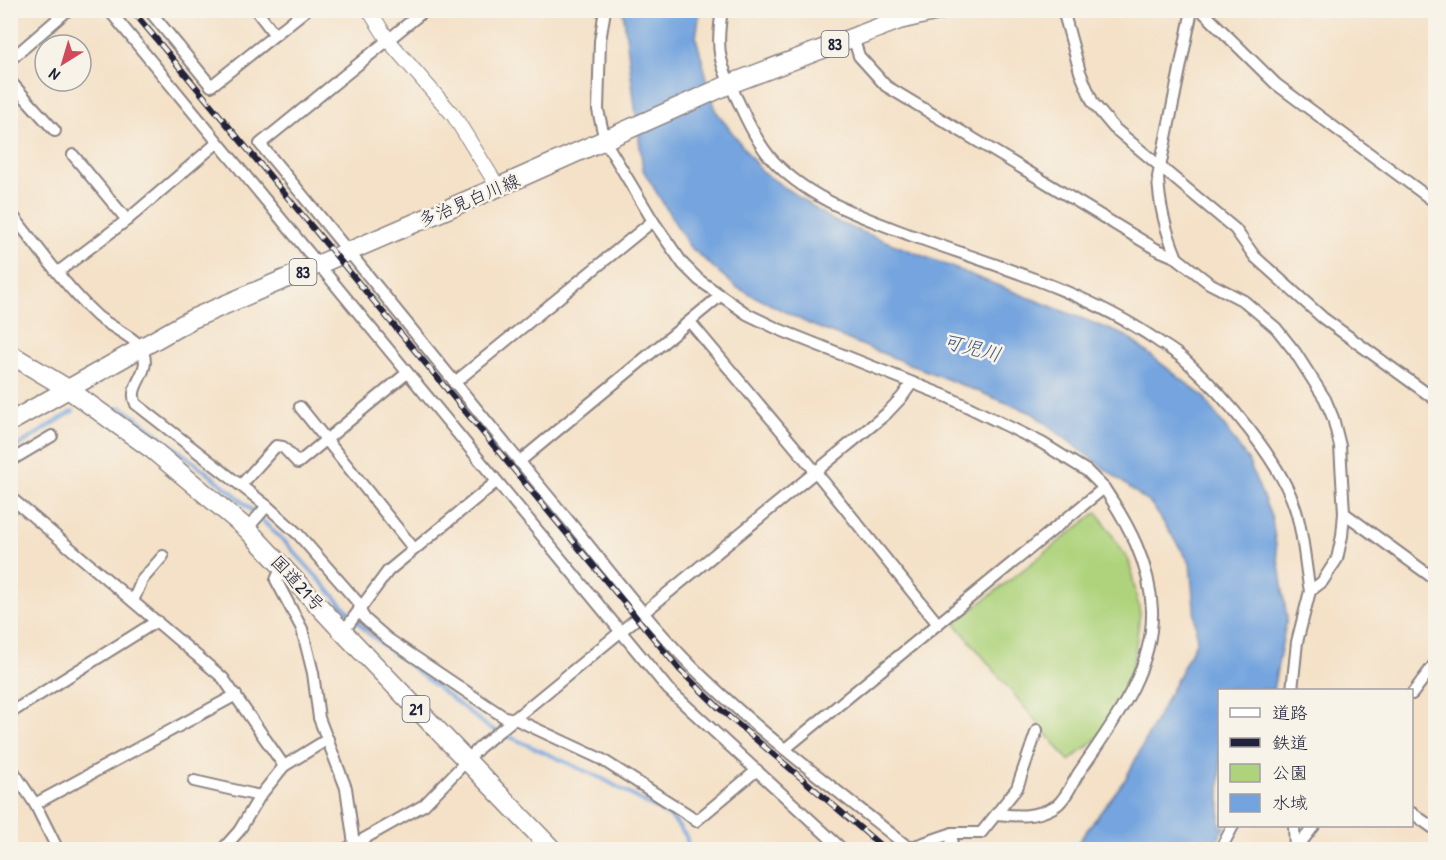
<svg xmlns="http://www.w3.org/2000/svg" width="1446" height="860" viewBox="0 0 1446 860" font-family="'Patrick Hand','Klee One',sans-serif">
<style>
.green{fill:#aed37c;stroke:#687a5c;stroke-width:1.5}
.water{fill:#74a4de;stroke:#4b638c;stroke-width:1.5}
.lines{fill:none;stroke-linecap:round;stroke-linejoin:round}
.stream{stroke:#74a4de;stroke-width:4}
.minor-casing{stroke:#8b8281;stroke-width:14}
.tertiary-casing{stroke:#8b8281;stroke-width:16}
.primary-casing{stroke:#8b8281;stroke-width:21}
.trunk-casing{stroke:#8b8281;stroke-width:21}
.minor{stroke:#fff;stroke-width:10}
.tertiary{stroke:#fff;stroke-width:14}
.primary{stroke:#fff;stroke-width:18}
.trunk{stroke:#fff;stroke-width:18}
.rail-casing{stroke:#22223b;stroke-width:6}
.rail{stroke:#f7f3e8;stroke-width:4;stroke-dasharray:11;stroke-linecap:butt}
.labels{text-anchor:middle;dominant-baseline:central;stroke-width:5;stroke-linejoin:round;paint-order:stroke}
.shield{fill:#f7f3e8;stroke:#62616f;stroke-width:1.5}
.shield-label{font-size:16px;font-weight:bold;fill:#22223b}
.street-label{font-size:18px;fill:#22223b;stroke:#f7f3e8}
.water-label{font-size:20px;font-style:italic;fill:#43567c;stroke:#f7f3e8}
</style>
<rect width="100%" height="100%" fill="#f7f3e8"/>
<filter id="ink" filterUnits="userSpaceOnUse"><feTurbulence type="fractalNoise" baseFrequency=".0167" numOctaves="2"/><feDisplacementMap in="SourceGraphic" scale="12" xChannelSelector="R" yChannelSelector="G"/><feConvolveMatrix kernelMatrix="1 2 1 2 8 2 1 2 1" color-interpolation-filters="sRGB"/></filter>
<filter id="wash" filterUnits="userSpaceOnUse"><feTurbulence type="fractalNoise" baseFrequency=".008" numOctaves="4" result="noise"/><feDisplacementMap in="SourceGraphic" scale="24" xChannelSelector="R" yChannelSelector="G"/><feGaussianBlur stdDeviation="1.35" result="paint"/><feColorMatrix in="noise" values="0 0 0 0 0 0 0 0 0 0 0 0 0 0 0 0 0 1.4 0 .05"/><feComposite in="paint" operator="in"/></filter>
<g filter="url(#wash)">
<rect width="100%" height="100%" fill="#f4e1c7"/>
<path class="green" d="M 1097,512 L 1129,561 L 1140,613 L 1134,660 L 1125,692 L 1098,738 L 1069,761 L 955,623 Z"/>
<path class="water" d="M 623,11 L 700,11 L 696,38 L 716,111 L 761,171 L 832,220 L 1126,336 L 1204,397 L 1248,460 L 1272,519 L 1287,618 L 1273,690 L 1220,690 L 1220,826 L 1226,826 L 1212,849 L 1073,849 L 1126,778 L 1197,640 L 1190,563 L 1152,505 L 1032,413 L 809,324 L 736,287 L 689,246 L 643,170 Z"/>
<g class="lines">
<g class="stream">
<path d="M 120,407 L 136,417 L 233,493 L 286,543 L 368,633 L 488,727 L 603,779 L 671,817 L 686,836 L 689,850"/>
<path d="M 10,451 L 73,411"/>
</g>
</g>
</g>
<g filter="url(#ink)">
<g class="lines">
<g class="minor-casing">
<g id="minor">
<path d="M 109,10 L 668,689 L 843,850"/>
<path d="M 149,10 L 211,86 L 306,10"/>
<path d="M 256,10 L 275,35"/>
<path d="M 425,10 L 260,144 C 362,266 461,392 563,514 C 609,569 656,634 708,682 C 771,742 842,794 909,848 L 953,833"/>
<path d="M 605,10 L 600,41 L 598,110 L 605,141 L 653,221 L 683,264 L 699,280 L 747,314 L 778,329 L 948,397 L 1042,443 L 1087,471 L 1104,488 L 785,749"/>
<path d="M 722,10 C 715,53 720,63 738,101 C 747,121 756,140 769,156 C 805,198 860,216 910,235 C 993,265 1081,289 1155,339 C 1165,346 1176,352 1185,360 C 1223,394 1282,462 1296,511 C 1304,537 1305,565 1310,591"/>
<path d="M 1063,10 L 1080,72 L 1093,103 L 1114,128 L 1235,229 L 1255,257 L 1323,318 L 1436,400"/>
<path d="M 1201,10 L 1276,84 L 1436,203"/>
<path d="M 853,37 L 859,56 L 886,86 L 1156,249 L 1177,258 L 1209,283 L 1244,301 L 1276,328 L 1295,352 L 1325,399 L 1333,418 L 1340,446 L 1344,513 L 1342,536 L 1337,559 L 1322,582 L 1310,591 L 1297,642 L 1292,690"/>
<path d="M 10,60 L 68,10"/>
<path d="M 10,81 L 55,131"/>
<path d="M 73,155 L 127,220"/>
<path d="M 10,212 C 38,247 64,285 97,316 C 106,324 137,339 141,348 C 155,372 126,384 136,404 L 267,506 L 298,534 L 361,606"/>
<path d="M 1177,258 C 1166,232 1159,206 1158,177 L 1192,10"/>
<path d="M 58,272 L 127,220 L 217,143"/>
<path d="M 690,322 L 815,471 L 938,624"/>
<path d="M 454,383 L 653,221"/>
<path d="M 300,407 L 414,549"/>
<path d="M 10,461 L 52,436"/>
<path d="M 519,462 L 720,296"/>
<path d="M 241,485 L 276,446 L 283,447 L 298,463 L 407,373"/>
<path d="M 10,497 L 223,678 L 284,766"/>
<path d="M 1344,513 L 1436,580"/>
<path d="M 247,529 L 267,506"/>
<path d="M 282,566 L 276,580 L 302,629 L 313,673 L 319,718 L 346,788 L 354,844 L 357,849"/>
<path d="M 133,601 L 142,580 L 163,556"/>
<path d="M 359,609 L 365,619 L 388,639 L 504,717 L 515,719 L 601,759 L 689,815 L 696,821 L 757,770"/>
<path d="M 343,632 L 388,571 L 496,482"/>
<path d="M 1412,694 L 1436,662"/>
<path d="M 10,713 L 157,621"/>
<path d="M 10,766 L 35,804 L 58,850"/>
<path d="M 194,781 L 260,796 L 284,766 L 328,739"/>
<path d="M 35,804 L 236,695"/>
<path d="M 1412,813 L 1436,830"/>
<path d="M 997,814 C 1018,816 1034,818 1054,807 C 1064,802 1072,784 1078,774 C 1111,725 1154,672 1152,610 C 1150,564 1129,525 1104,488"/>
<path d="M 1294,826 L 1295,850"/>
<path d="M 222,850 L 239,831 L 260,796"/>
<path d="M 344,850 L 424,805 L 480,747 L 886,414 L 902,397 L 912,383"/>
<path d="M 950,850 L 953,833 L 981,833 L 1017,788 L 1037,730"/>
<path d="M 1220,850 L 1233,826"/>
<path d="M 1295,850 L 1314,826"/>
</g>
</g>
<g class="tertiary-casing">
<path id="tertiary" d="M 369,10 L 388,40 L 454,116 L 498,187"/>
</g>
<g class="primary-casing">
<path id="primary" d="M 10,422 L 192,319 L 517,179 L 730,84 L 899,20 L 942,10"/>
</g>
<g class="trunk-casing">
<path id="trunk" d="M 10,354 L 68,389 L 153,450 L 247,529 L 343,632 L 553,850"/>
</g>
<use href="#minor" class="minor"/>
<use href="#tertiary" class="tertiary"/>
<use href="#primary" class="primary"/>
<use href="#trunk" class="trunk"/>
<g class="rail-casing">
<path id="rail" d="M 132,10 L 680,670 L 720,709 L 886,850"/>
</g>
<use href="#rail" class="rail"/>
</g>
</g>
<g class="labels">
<g class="shield">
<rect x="821.5" y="31" width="27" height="26" rx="4.5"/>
<rect x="289.5" y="259" width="27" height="26" rx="4.5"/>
<rect x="402.5" y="696" width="27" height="26" rx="4.5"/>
</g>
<g class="shield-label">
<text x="835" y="44">83</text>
<text x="303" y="272">83</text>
<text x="416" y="709">21</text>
</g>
<g class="street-label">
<text transform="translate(469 200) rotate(-23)">多治見白川線</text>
<text transform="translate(298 583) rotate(47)">国道21号</text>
</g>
<g class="water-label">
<text transform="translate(972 347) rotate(15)">可児川</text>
</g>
</g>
<rect width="1446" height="860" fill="none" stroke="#f7f3e8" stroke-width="36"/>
<rect x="1218" y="689" width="195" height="138" fill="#f7f3e8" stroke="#a29fa3" stroke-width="1.5"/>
<rect x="1230" y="708" width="30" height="9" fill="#ffffff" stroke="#a29fa3" stroke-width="1.5"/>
<text x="1272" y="719" font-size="18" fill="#22223b">道路</text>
<rect x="1230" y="738" width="30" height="9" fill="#22223b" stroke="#a29fa3" stroke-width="1.5"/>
<text x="1272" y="749" font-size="18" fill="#22223b">鉄道</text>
<rect x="1230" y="764" width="30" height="18" fill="#aed37c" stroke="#a29fa3" stroke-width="1.5"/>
<text x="1272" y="779" font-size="18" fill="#22223b">公園</text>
<rect x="1230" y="794" width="30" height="18" fill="#74a4de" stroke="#a29fa3" stroke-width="1.5"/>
<text x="1272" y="809" font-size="18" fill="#22223b">水域</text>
<g transform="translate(63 63) rotate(217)"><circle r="28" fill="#f7f3e8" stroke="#a29fa3" stroke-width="1.5"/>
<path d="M0-4.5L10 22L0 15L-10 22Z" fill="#d1495b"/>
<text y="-9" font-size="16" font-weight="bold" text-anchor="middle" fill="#22223b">N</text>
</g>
</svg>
